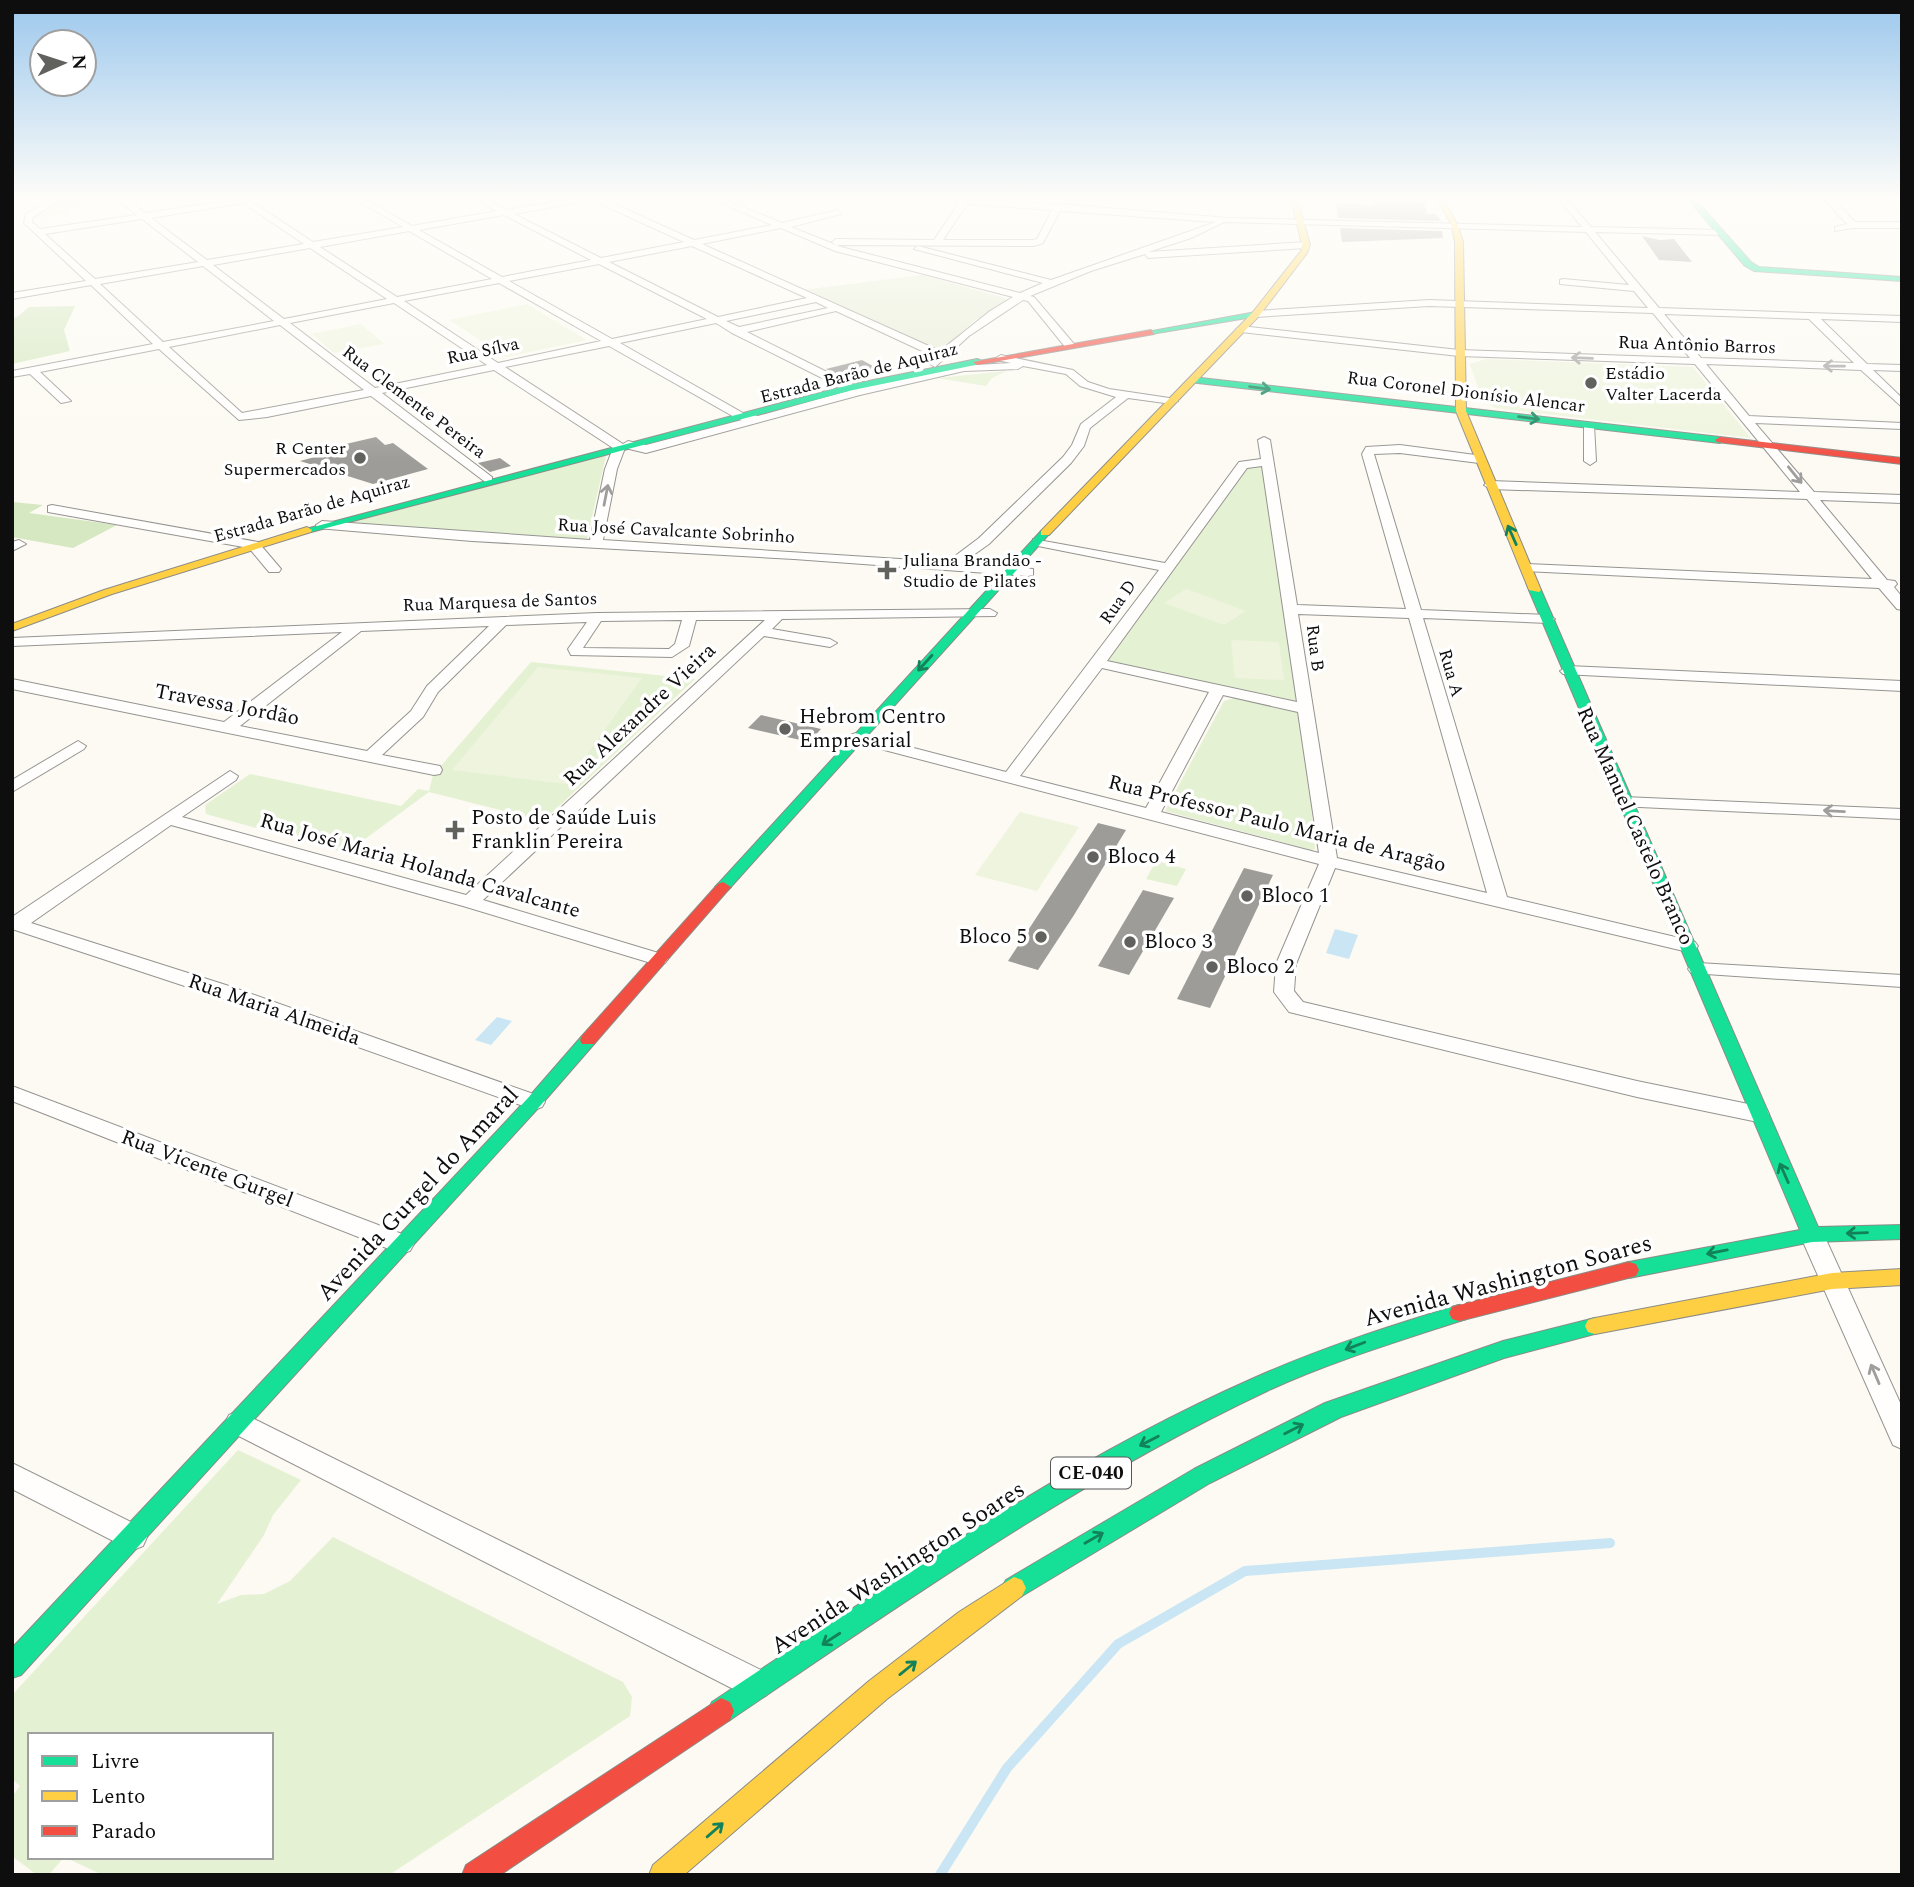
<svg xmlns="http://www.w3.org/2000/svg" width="1914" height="1887" viewBox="0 0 1914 1887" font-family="Spectral,serif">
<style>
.green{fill:#e5f1d3;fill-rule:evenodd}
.forest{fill:#d5e8c1}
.cemetery{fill:#e7ecd6}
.pitch{fill:#eef4dd}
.water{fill:#cae6f4}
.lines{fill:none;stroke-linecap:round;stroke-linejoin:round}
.stream{stroke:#cae6f4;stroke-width:10}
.building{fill:#9e9c98}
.street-casing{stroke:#959491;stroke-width:2}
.fast-casing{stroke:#8c8b87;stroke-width:2}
.slow-casing{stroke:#8c8b87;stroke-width:2}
.jam-casing{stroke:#8c8b87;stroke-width:2}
.street{fill:#fffefd;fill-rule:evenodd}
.fast{fill:#16e098;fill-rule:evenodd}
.slow{fill:#ffcf43;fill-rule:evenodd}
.jam{fill:#f24e42;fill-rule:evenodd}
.oneway{stroke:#9f9e9d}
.oneway2{stroke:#12825a}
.poi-dot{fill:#61615e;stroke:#fff;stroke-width:2.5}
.labels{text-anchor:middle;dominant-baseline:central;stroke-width:7;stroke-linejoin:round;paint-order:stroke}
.far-street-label{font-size:18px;fill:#0e0e0e;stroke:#fff}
.far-poi-label{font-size:18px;fill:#0e0e0e;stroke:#fff;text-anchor:start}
.shield{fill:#fff;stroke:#565656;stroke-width:2}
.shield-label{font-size:19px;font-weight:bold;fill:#0e0e0e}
.street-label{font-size:21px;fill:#0e0e0e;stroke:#fff}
.poi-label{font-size:21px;fill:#0e0e0e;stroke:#fff;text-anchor:start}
.near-street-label{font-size:24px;fill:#0e0e0e;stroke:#fff}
</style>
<rect width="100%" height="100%" fill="#fcfaf2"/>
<g class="green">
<path d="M 63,198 L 108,198 L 110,200 L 68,207 L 72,212 L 31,219 Z"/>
<path d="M 1007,371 L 992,378 L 986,386 L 937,378 Z"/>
<path d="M 602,455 L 606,456 L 587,539 L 345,523 Z"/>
<path d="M 1264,462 L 1303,708 L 1098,663 L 1244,465 Z"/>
<path d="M 531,662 L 695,679 L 543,821 L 429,792 L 361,842 L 342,852 L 206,814 L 205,805 L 250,774 L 401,806 L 418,789 L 429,791 L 433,775 Z"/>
<path d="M 1238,697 L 1303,712 L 1315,849 L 1311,850 L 1165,811 L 1224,701 Z"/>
<path d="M 1156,861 L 1186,869 L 1177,886 L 1146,879 Z"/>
<path d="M 238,1450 L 301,1480 L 273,1515 L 264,1535 L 217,1604 L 241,1595 L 264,1594 L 290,1581 L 333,1537 L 623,1682 L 632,1697 L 630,1716 L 389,1875 L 103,1875 L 64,1857 L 49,1875 L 37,1875 L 12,1856 L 12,1797 L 20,1786 L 12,1779 L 12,1695 ZM 30,1735 L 271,1735 L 271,1857 L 30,1857 Z"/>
</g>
<g class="forest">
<path d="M 75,306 L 64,330 L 70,351 L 12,364 L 12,318 L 17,317 L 29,307 Z"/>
<path d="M 12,502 L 43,505 L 29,513 L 117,525 L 73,548 L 12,537 Z"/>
</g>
<path class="cemetery" d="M 923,275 L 1008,299 L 974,321 L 937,355 L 802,290 Z"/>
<g class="pitch">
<path d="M 527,304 L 587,340 L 506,357 L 449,320 Z"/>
<path d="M 361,324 L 384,344 L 334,353 L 312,334 Z"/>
<path d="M 1486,359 L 1693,367 L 1751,438 L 1495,408 L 1482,399 L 1470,364 Z"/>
<path d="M 1186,589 L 1187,589 L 1246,611 L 1224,625 L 1164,603 Z"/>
<path d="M 1231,640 L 1279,642 L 1284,680 L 1235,678 Z"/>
<path d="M 538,667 L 642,678 L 566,784 L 452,770 Z"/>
<path d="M 1020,812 L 1079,827 L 1037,891 L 975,875 Z"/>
</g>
<g class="water">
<path d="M 1335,929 L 1358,935 L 1349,959 L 1326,953 Z"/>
<path d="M 497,1017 L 512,1021 L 491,1045 L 475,1040 Z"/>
</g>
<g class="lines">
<path class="stream" d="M 940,1875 L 1007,1768 L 1118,1644 L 1245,1571 L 1610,1543"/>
</g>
<g class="building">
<path d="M 1373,200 L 1424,202 L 1427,214 L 1436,214 L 1441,221 L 1338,218 L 1336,203 L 1374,205 Z"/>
<path d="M 1340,228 L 1442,231 L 1443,238 L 1342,242 Z"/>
<path d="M 1642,236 L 1660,240 L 1674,239 L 1692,262 L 1659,260 Z"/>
<path d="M 862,360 L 882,371 L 848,380 L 826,369 Z"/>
<path d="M 376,437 L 385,445 L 393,443 L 428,469 L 373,484 L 300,461 L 337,451 L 333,447 Z"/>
<path d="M 500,458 L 511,466 L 490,472 L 478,463 Z"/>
<path d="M 761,715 L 821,729 L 809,742 L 748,728 Z"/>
<path d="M 1098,823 L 1126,830 L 1074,915 L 1038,970 L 1008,961 Z"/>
<path d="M 1244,868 L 1273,875 L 1210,1008 L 1177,999 Z"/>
<path d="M 1143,890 L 1174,898 L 1129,975 L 1098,966 Z"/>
</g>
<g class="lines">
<g class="street-casing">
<g id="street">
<path d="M 53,198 L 63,198 L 33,217 L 32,222 L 40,229 L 137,215 L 116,198 L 125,198 L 145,213 L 246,198 L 313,242 L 403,227 L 353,198 L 363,198 L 412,226 L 497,211 L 473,198 L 483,198 L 507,210 L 576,198 L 601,198 L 694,240 L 772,225 L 710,198 L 721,198 L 782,223 L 838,210 L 841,214 L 791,227 L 841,247 L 1020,293 L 1043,283 L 914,249 L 918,246 L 1051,280 L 1216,222 L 1060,211 L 1043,243 L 1034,246 L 836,245 L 832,242 L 836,239 L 934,240 L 959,203 L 912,198 L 1058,204 L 1228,218 L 1582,227 L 1558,198 L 1566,198 L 1591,227 L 1721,230 L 1724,235 L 1595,232 L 1659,308 L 1902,316 L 1902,322 L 1821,319 L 1867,364 L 1902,365 L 1902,371 L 1873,370 L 1902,398 L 1902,407 L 1861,370 L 1706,364 L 1749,416 L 1902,423 L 1902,429 L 1755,423 L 1814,492 L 1902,495 L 1902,503 L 1820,500 L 1887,580 L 1895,581 L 1897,584 L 1894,587 L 1902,597 L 1902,610 L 1897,609 L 1879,588 L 1522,571 L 1522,565 L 1527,564 L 1872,579 L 1807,499 L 1490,489 L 1484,485 L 1490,481 L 1800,492 L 1695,364 L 1459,356 L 1241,332 L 1236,329 L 1241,326 L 1459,350 L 1690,358 L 1653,313 L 1429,306 L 1256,317 L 1251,314 L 1256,311 L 1429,300 L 1648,308 L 1634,291 L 1560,284 L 1560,280 L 1563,279 L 1629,285 L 1586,232 L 1224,222 L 1191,238 L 1148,252 L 1306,242 L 1310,245 L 1306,248 L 1148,258 L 1145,254 L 1091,271 L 1030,296 L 1034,297 L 1074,344 L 1074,348 L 1066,348 L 1028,301 L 1023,300 L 969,336 L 935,367 L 930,364 L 935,357 L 836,311 L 747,332 L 859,388 L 960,366 L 1011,363 L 997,360 L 996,358 L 1001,355 L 1073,370 L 1088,382 L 1109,389 L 1176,399 L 1178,401 L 1172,404 L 1128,398 L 1090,428 L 1084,446 L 1071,463 L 989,544 L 962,563 L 1033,569 L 1033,575 L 1028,576 L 794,559 L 472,541 L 317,528 L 316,525 L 322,521 L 590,540 L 605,469 L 613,448 L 494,370 L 382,393 L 492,477 L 492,483 L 488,484 L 371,396 L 267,417 L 239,420 L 159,349 L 40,372 L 71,401 L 61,403 L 30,374 L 12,377 L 12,371 L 153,344 L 91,285 L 12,299 L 12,293 L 86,281 L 24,223 L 26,214 ZM 591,200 L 592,200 L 684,242 L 601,258 L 514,214 ZM 243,203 L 304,244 L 207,260 L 151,218 ZM 967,204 L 1052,210 L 1037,239 L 1033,240 L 943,240 ZM 504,215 L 591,260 L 502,277 L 419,230 ZM 142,219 L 198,262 L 95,279 L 45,234 ZM 781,228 L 835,251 L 1013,297 L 990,311 L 940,351 L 702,244 ZM 409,231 L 492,279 L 397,297 L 320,247 ZM 692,246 L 807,298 L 718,317 L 609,262 ZM 310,248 L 387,299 L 284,319 L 213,265 ZM 599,264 L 707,319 L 612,339 L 509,281 ZM 203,266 L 274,321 L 163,342 L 100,284 ZM 499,283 L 601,341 L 498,363 L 404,301 ZM 816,302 L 828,308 L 739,327 L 726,321 ZM 394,303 L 487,365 L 375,388 L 290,323 ZM 1664,314 L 1809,319 L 1854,363 L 1701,358 ZM 716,323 L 732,333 L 848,391 L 758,416 L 743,413 L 620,343 ZM 280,325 L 364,390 L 242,413 L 169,347 ZM 609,346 L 736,418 L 742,420 L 646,445 L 628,441 L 623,444 L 505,367 ZM 1023,366 L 1066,374 L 1080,386 L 1116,397 L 1081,424 L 1072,445 L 1063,457 L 979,538 L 947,562 L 603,540 L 617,469 L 625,448 L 646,453 L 860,395 L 964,371 L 1018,369 Z"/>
<path d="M 1823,198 L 1832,198 L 1855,222 L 1902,222 L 1902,228 L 1853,228 L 1835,231 L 1835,227 L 1847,224 Z"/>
<path d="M 1584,423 L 1594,425 L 1596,461 L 1590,465 L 1584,461 Z"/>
<path d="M 1264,437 L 1270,440 L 1297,605 L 1406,609 L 1362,454 L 1366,447 L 1400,445 L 1483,456 L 1485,459 L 1479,463 L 1400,453 L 1374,454 L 1421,610 L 1548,615 L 1555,619 L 1548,623 L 1423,618 L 1507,897 L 1688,940 L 1695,942 L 1698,946 L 1695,950 L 1688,952 L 1335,868 L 1296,964 L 1294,991 L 1303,1002 L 1637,1081 L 1758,1106 L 1766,1108 L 1769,1114 L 1766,1120 L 1758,1122 L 1637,1097 L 1289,1012 L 1274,992 L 1276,964 L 1319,864 L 850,741 L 848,738 L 850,735 L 856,733 L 1006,772 L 1159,570 L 1038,546 L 1033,545 L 1033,539 L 1165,563 L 1239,462 L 1261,459 L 1258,440 ZM 1262,466 L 1297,702 L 1107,661 L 1247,468 ZM 1298,614 L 1409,618 L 1487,893 L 1337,858 ZM 1102,668 L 1209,692 L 1146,808 L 1020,776 ZM 1223,695 L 1298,712 L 1319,853 L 1161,812 Z"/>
<path d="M 52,505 L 258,542 L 281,569 L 279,572 L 269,572 L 249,548 L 48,512 L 48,506 Z"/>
<path d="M 19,540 L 26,544 L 12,551 L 12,542 Z"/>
<path d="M 990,609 L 997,613 L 995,616 L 782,619 L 772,629 L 830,639 L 837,643 L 830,647 L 764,636 L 483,900 L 665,955 L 668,959 L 665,963 L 651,963 L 463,906 L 171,825 L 31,923 L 229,986 L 542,1097 L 545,1102 L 542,1107 L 534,1110 L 526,1107 L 215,996 L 12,929 L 12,917 L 230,771 L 238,776 L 236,780 L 182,817 L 466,895 L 765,620 L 696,620 L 689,646 L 672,657 L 571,655 L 568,649 L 587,622 L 506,625 L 438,692 L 423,717 L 382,755 L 440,766 L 442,770 L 440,774 L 434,775 L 12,689 L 12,679 L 224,722 L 342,632 L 12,646 L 12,638 L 597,613 ZM 682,620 L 675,644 L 669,649 L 583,648 L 601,621 ZM 489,626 L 427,686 L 411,711 L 367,751 L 240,726 L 361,631 Z"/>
<path d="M 1568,666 L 1902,681 L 1902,691 L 1563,674 L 1560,671 Z"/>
<path d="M 78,741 L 86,746 L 84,749 L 12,792 L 12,780 Z"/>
<path d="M 1624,797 L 1902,809 L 1902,819 L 1618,806 L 1615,802 L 1618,798 Z"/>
<path d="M 1698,963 L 1902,975 L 1902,987 L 1691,973 L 1688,969 L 1691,965 Z"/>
<path d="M 12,1086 L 410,1237 L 414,1244 L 410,1251 L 402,1253 L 394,1251 L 12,1101 Z"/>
<path d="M 1812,1226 L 1820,1229 L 1824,1235 L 1902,1407 L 1902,1449 L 1893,1445 L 1800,1235 L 1804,1229 Z"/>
<path d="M 238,1411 L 767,1673 L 771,1684 L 767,1695 L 756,1699 L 745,1695 L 229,1431 L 225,1423 L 229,1415 Z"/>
<path d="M 12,1463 L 143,1528 L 147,1537 L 143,1546 L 133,1550 L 123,1546 L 12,1489 Z"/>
</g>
</g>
<g class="fast-casing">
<g id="fast">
<path d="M 1687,198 L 1694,198 L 1751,262 L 1759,267 L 1902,277 L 1902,281 L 1754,271 L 1745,266 Z"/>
<path d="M 1256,312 L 1259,316 L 1151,334 L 1147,332 Z"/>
<path d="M 977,359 L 980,360 L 980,364 L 853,390 L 311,532 L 302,530 L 849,385 Z"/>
<path d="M 1192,377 L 1720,437 L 1725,440 L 1720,443 L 1189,382 L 1188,380 Z"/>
<path d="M 1041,531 L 1050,533 L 728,890 L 718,890 L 715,887 L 718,884 Z"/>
<path d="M 1535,587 L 1541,590 L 1818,1227 L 1902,1225 L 1902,1239 L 1812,1242 L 1629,1278 L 1622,1276 L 1619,1270 L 1622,1264 L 1629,1262 L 1800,1230 L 1529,590 Z"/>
<path d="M 588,1034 L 596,1040 L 594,1044 L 540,1106 L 21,1675 L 12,1678 L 12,1648 L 528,1098 L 582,1036 Z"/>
<path d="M 1459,1305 L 1466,1307 L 1469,1313 L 1466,1319 C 1399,1341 1332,1361 1267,1391 C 1076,1481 904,1602 730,1720 L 721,1724 L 712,1720 L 708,1711 L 712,1702 C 887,1586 1061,1463 1254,1378 C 1321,1348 1390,1326 1459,1305 Z"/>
<path d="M 1595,1318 L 1602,1320 L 1605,1326 L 1602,1332 L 1504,1358 L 1341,1417 L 1210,1483 L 1022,1596 L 1014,1599 L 1006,1596 L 1002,1588 L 1006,1580 L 1194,1469 L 1325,1403 L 1503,1341 Z"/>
</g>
</g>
<g class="slow-casing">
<g id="slow">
<path d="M 1291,198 L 1297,198 L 1310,245 L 1307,253 L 1259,316 L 1049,535 L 1041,535 L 1041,531 L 1253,312 L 1301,251 L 1302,245 Z"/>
<path d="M 1437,198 L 1443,198 L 1458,226 L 1463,242 L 1466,411 L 1541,590 L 1539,592 L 1529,590 L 1456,411 L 1455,242 L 1452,226 Z"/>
<path d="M 307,527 L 312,530 L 311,532 L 112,594 L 12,631 L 12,624 L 104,590 Z"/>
<path d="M 1902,1269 L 1902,1285 L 1832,1289 L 1595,1334 L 1588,1332 L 1585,1326 L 1588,1320 L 1595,1318 L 1832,1273 Z"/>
<path d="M 1014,1577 L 1022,1580 L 1026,1588 L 1022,1596 L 887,1699 L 684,1875 L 649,1875 L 653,1865 L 869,1681 L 959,1612 Z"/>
</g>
</g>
<g class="jam-casing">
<g id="jam">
<path d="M 1151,330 L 1154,334 L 977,365 L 973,362 Z"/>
<path d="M 1720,437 L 1902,458 L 1902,464 L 1717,442 L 1715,440 Z"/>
<path d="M 723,882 L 731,887 L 728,890 L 594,1044 L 582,1044 L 580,1040 L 582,1036 L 718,884 Z"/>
<path d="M 1629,1262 L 1636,1264 L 1639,1270 L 1636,1276 L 1459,1321 L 1452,1319 L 1449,1313 L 1452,1307 L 1459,1305 Z"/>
<path d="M 721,1698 L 730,1702 L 734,1711 L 730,1720 L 500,1875 L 462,1875 L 466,1865 Z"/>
</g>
</g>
<use href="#street" class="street"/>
<use href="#fast" class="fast"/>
<use href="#slow" class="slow"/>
<use href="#jam" class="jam"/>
</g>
<defs><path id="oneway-shaft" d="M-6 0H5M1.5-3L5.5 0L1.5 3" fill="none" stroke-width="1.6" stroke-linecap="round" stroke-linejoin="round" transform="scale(1.75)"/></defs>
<g class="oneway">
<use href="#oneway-shaft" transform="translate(1582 358) rotate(-178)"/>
<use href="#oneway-shaft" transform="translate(1834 366) rotate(-179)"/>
<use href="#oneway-shaft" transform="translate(1795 475) rotate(51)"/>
<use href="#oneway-shaft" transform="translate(606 495) rotate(-79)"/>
<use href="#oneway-shaft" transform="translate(1834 811) rotate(-177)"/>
<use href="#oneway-shaft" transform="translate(1875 1374) rotate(-113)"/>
</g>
<g class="oneway2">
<use href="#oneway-shaft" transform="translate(1260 388) rotate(7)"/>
<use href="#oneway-shaft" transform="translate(1529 418) rotate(7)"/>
<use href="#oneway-shaft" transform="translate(1512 535) rotate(-114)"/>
<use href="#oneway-shaft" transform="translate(925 663) rotate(132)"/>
<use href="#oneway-shaft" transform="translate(1784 1173) rotate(-114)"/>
<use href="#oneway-shaft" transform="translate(1857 1233) rotate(178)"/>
<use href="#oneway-shaft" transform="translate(1717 1252) rotate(169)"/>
<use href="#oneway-shaft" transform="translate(1355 1346) rotate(159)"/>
<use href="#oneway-shaft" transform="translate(1294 1429) rotate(-27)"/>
<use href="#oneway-shaft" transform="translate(1149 1441) rotate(153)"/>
<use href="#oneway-shaft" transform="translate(1094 1538) rotate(-30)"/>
<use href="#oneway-shaft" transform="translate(831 1639) rotate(147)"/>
<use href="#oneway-shaft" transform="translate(908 1668) rotate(-39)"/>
<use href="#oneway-shaft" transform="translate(715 1830) rotate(-41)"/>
</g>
<linearGradient id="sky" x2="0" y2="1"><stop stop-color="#9cc8ed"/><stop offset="0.43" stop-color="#fefdf9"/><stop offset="1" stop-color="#fefdf9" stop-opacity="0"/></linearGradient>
<rect width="1914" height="462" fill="url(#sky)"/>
<g class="poi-dot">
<circle cx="1591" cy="383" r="7"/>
<circle cx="360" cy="458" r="7"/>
<path d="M883.5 559.5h7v7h7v7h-7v7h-7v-7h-7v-7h7z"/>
<circle cx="785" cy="729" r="7"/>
<path d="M451.5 819.5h7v7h7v7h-7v7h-7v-7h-7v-7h7z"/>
<circle cx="1093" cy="857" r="7"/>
<circle cx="1247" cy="896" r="7"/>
<circle cx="1041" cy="937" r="7"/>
<circle cx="1130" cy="942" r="7"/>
<circle cx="1212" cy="967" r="7"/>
</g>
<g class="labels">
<g class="far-street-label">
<text transform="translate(1697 345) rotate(2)">Rua Antônio Barros</text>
<text transform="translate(483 351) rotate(-12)">Rua Sílva</text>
<text transform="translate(859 373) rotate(-14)">Estrada Barão de Aquiraz</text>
<text transform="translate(1466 392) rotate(7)">Rua Coronel Dionísio Alencar</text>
<text transform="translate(414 402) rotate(37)">Rua Clemente Pereira</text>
<text transform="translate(312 509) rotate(-16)">Estrada Barão de Aquiraz</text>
<text transform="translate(676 531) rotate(3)">Rua José Cavalcante Sobrinho</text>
<text transform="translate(500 602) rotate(-2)">Rua Marquesa de Santos</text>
<text transform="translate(1118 602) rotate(-55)">Rua D</text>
<text transform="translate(1315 648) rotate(83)">Rua B</text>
<text transform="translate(1451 673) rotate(74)">Rua A</text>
</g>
<g class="far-poi-label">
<text x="1605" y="373">Estádio<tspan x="1605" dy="21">Valter Lacerda</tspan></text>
<text x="346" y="448" text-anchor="end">R Center<tspan x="346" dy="21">Supermercados</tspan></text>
<text x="903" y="560">Juliana Brandão -<tspan x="903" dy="21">Studio de Pilates</tspan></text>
</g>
<rect class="shield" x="1051" y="1457.5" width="80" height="31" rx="5"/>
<g class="shield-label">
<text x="1091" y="1473">CE-040</text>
</g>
<g class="street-label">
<text transform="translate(227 705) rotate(11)">Travessa Jordão</text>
<text transform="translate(640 715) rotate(-43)">Rua Alexandre Vieira</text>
<text transform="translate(1277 824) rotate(14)">Rua Professor Paulo Maria de Aragão</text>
<text transform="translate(1635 826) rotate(66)">Rua Manuel Castelo Branco</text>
<text transform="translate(420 866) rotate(16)">Rua José Maria Holanda Cavalcante</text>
<text transform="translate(274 1010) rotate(19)">Rua Maria Almeida</text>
<text transform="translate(207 1169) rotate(21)">Rua Vicente Gurgel</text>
</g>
<g class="poi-label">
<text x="799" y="717">Hebrom Centro<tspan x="799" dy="24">Empresarial</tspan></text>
<text x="471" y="818">Posto de Saúde Luis<tspan x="471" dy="24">Franklin Pereira</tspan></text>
<text x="1107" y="857">Bloco 4</text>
<text x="1261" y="896">Bloco 1</text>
<text x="1027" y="937" text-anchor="end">Bloco 5</text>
<text x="1144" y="942">Bloco 3</text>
<text x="1226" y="967">Bloco 2</text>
</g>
<g class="near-street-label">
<text transform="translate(418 1194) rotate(-47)">Avenida Gurgel do Amaral</text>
<text transform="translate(1508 1281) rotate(-15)">Avenida Washington Soares</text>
<text transform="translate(898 1568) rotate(-33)">Avenida Washington Soares</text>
</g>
</g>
<rect width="1914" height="1887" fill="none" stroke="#0e0e0e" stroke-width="28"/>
<rect x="28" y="1733" width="245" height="126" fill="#ffffff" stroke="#9f9f9f" stroke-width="2"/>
<rect x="42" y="1756" width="35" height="10" fill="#16e098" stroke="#9f9f9f" stroke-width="2"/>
<text x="91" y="1768" font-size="21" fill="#0e0e0e">Livre</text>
<rect x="42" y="1791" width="35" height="10" fill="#ffcf43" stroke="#9f9f9f" stroke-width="2"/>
<text x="91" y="1803" font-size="21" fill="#0e0e0e">Lento</text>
<rect x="42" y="1826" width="35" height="10" fill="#f24e42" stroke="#9f9f9f" stroke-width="2"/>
<text x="91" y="1838" font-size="21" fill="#0e0e0e">Parado</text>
<g transform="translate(63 63) rotate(87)"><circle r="33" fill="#ffffff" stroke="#9f9f9f" stroke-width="2"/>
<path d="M0-5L12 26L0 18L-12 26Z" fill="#61615e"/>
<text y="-10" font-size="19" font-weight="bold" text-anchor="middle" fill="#0e0e0e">N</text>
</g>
</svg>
